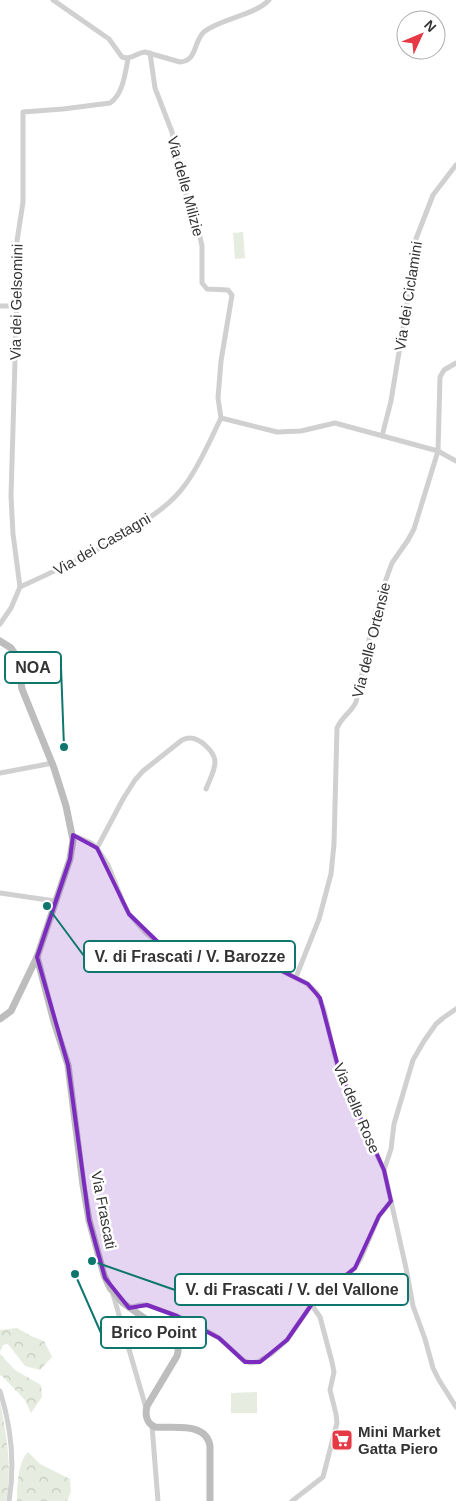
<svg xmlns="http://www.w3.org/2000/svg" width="456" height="1501" viewBox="0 0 456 1501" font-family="Arial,sans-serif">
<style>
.green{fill:#e6ecdf}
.forest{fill:url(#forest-crowns)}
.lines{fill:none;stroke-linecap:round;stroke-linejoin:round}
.street{stroke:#d0d0d0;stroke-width:5}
.secondary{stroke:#bdbdbd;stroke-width:7}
.marked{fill:#7b2cbf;fill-opacity:0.2;stroke:#7b2cbf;stroke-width:4;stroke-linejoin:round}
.labels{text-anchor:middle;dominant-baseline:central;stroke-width:5;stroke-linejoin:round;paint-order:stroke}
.street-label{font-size:15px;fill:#333;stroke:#fff}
.poi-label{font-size:15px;font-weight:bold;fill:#333;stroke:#fff;text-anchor:start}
.leader{fill:none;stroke:#0f766e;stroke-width:2}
.callout-dot{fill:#0f766e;stroke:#fff;stroke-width:2}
.callout{fill:#fff;stroke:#0f766e;stroke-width:2}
.callout-label{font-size:16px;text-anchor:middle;font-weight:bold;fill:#333}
</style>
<defs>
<pattern id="forest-crowns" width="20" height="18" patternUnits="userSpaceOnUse" patternTransform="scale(1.25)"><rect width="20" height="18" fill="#e6ecdf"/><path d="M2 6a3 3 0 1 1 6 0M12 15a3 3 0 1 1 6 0" fill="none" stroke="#c6cbc0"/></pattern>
</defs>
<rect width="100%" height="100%" fill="#fff"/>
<g class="green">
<path d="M 243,232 L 245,258 L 235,259 L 233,233 Z"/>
<path d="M 257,1392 L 257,1413 L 231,1413 L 231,1393 Z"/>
</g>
<g class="forest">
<path d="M 17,1328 L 31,1336 L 44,1341 L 52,1357 L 40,1370 L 25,1366 L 8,1344 L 3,1345 L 0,1352 L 0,1330 Z"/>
<path d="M 0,1354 L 15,1370 L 41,1385 L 42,1397 L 31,1413 L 25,1400 L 3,1377 L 0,1375 Z"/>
<path d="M 0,1401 C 6,1434 13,1467 6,1501 L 0,1501 Z"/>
<path d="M 28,1452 L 40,1464 L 70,1479 L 71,1492 L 67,1501 L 17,1501 C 17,1488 18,1461 28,1452 Z"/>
</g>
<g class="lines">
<g class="street">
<path d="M 53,0 L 109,39 L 122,57 C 132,60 136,53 145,52 L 180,62 C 198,61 193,40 205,31 C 223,18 255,15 269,0"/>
<path d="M 150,53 L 155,88 L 172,132 L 181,180 L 199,232 L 202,246 L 202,283 L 207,289 L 228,290 L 232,295 L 221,361 L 218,398 L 221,418"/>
<path d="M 0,306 L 17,306"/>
<path d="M 382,436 L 391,401 L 410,285 L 412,257 L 414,244 L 433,195 L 456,165"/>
<path d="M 20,587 C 59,569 99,551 135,527 C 154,515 172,503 185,485 C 200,465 210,440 221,418 L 277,432 L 301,431 L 335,423 L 438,451 L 456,461"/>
<path d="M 0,624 L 11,608 L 20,587 L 13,534 L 11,496 L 17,293 L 17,241 L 23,202 L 23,112 L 63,109 L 110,103 C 123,94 125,74 128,59"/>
<path d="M 0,773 L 53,763"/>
<path d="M 73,835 L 91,843 L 97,848 L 108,865 L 123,902 L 129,914 L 146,933 L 161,945 L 182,956 L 199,961 L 246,960 L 266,963 L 306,983 L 317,993 L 324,1010 L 334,1053 L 340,1074 L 384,1170 L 406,1268 L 413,1306 L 425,1339 L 433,1368 L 439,1380 L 456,1407"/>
<path d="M 97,848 L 123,799 L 135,780 L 143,771 L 182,740 C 184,739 187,738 190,738 C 200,738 215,752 215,762 C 215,771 209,781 206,789"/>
<path d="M 0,893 L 55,901"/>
<path d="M 296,977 L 319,919 L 331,874 L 334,844 L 337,728 C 342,716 351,713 356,702 L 373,621 L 381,593 L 392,563 L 408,540 L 414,529 L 438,451 L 440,377 L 444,370 L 456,363"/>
<path d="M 384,1170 L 391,1149 L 394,1124 L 413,1060 L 424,1041 L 436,1024 L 443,1018 L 456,1009"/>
<path d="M 113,1294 L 146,1408"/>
<path d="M 129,1308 L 140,1305 L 147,1305 L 177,1316 L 198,1326 L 219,1338 L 243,1360 L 250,1363 L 258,1362 L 271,1354 L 287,1340 L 314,1301 L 355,1268 L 361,1258 L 379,1216 L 391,1201"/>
<path d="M 0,1391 C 11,1426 15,1465 9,1501"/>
<path d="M 152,1426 L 158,1501"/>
<path d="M 292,1501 L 323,1477 L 337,1423 L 336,1414 L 330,1390 L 334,1372 L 332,1362 L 320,1317 L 311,1304"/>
</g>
<g class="secondary">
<path d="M 0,641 L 11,648 L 17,657 L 22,689 L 54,768 L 66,806 L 73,840 L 70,859 L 37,957 L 11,1011 L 0,1019"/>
<path d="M 37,957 L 54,1022 L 68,1065 L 83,1185 L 89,1220 L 104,1275 L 110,1288 L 123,1303 L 170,1336 C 177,1342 180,1347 177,1356 L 147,1406 C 145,1414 146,1423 155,1427 C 172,1429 206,1421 210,1446 L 210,1501"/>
</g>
</g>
<path class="marked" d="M 73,835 L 97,848 L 129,914 L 161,945 L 199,961 L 266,963 L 308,984 L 320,998 L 339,1070 L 384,1170 L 391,1201 L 379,1216 L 355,1268 L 314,1301 L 287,1340 L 260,1362 L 245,1362 L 219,1338 L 177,1316 L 147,1305 L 129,1308 L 105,1278 L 89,1220 L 68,1065 L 37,957 L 70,859 Z"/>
<defs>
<g id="supermarket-square" transform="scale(1.125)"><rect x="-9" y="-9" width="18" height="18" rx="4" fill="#e63946" stroke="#fff"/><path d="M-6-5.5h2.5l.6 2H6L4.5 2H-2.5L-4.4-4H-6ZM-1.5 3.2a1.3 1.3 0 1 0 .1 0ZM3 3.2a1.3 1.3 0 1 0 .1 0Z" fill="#fff"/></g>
</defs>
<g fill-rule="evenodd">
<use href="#supermarket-square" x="342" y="1440"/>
</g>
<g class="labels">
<g class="street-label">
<text transform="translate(186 186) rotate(75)">Via delle Milizie</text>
<text transform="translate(408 296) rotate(-81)">Via dei Ciclamini</text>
<text transform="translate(16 302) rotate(-89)">Via dei Gelsomini</text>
<text transform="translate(102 544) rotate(-30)">Via dei Castagni</text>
<text transform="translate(371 640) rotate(-76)">Via delle Ortensie</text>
<text transform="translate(357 1108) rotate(67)">Via delle Rose</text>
<text transform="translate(104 1210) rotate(79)">Via Frascati</text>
</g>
<g class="poi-label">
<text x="358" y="1431">Mini Market<tspan x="358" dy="17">Gatta Piero</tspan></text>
</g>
</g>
<path class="leader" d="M64 747L61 667M47 906L84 956M92 1261L175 1290M75 1274L101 1333"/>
<g class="callout-dot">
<circle cx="64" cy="747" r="5"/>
<circle cx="47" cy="906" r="5"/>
<circle cx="92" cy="1261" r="5"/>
<circle cx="75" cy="1274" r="5"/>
</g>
<g class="callout">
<rect x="5" y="652" width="56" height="31" rx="5"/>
<rect x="84" y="941" width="211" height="31" rx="5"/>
<rect x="175" y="1274" width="233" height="31" rx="5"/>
<rect x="101" y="1317" width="105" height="31" rx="5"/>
</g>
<g class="callout-label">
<text x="33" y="673">NOA</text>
<text x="190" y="962">V. di Frascati / V. Barozze</text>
<text x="292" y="1295">V. di Frascati / V. del Vallone</text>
<text x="154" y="1338">Brico Point</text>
</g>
<g transform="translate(421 35) rotate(46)"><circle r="24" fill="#ffffff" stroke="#adadad"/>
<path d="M0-4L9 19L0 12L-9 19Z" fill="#e63946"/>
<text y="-8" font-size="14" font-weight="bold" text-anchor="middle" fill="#333333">N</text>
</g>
</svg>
